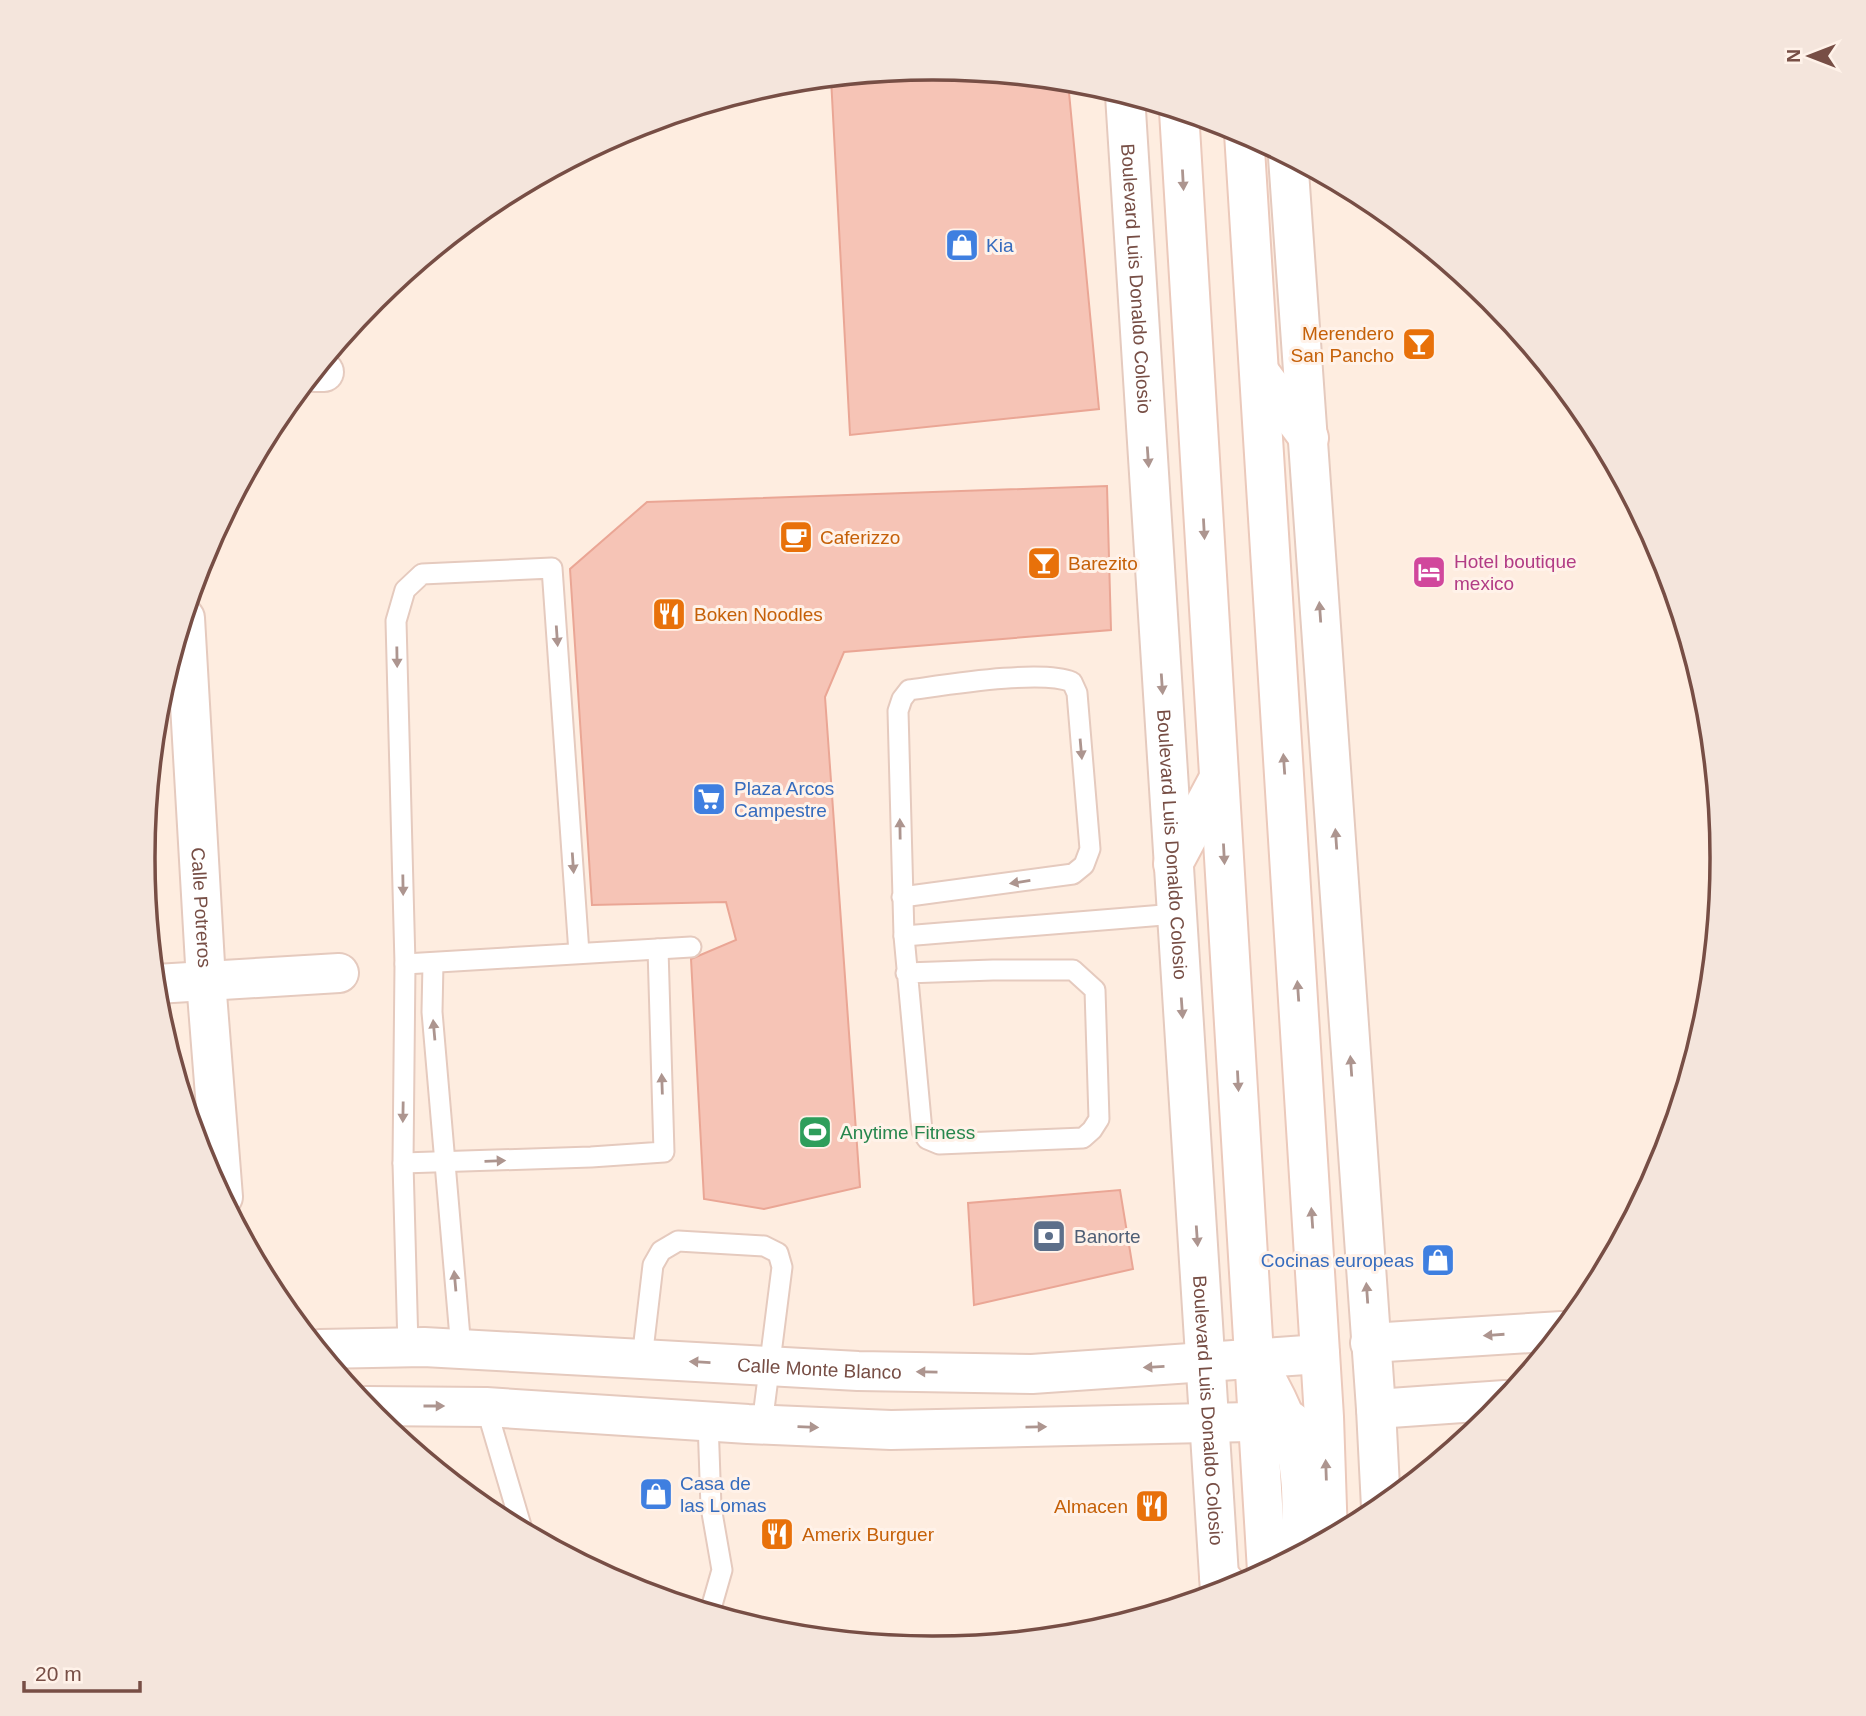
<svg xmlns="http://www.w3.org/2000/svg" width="1866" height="1716" viewBox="0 0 1866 1716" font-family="Helvetica,sans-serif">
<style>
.building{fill:#f6c4b6;stroke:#eaa695;stroke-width:2}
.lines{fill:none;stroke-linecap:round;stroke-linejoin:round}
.service-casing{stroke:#e5cabe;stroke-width:23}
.minor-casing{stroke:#e5cabe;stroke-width:42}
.secondary-casing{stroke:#ebc9bb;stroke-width:42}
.service{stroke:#fff;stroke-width:19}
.minor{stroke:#fff;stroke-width:38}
.secondary{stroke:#fff;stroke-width:38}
.oneway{fill:#ad958f}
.labels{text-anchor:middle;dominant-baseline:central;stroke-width:6;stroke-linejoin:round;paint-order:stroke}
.shop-label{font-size:19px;fill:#366cbe;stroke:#fff2e9;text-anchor:start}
.street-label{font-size:19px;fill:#774e45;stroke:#fff2e9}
.food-label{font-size:19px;fill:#c56008;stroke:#fff2e9;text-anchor:start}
.hotel-label{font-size:19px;fill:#b23c85;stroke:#fff2e9;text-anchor:start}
.leisure-label{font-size:19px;fill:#27864d;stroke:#fff2e9;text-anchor:start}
.service-label{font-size:19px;fill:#4e5e75;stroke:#fff2e9;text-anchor:start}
.rim{fill:none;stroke:#774e45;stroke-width:3.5}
</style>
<rect width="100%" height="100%" fill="#feede0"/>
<g class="building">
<path d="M 917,70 L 949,70 L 1068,82 L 1099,409 L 850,435 L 831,78 Z"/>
<path d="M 1107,486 L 1111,630 L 844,652 L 825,697 L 860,1187 L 764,1209 L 704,1199 L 691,959 L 736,940 L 726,902 L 592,905 L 570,569 L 647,502 Z"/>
<path d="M 1120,1190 L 1133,1269 L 974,1305 L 968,1203 Z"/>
</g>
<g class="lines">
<g class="service-casing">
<g id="service">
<path d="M 902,897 L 1073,874 L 1084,865 L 1090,849 L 1077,693 L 1072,682 C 1041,669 946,685 909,690 L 902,699 L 898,711 L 904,936 L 922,1131 L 927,1139 L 939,1144 L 1083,1138 L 1092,1130 L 1099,1119 L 1095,990 L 1073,970 L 993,970 L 906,973"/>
<path d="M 904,936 L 1176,914"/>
<path d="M 433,963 L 432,1012 L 461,1349"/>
<path d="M 405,964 L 691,947"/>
<path d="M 403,1163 L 591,1157 L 664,1152 L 658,949"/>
<path d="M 408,1347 L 403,1163 L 405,964 L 396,621 L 405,590 L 422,574 L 552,568 L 579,953"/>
<path d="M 642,1359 L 653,1265 L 661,1251 L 678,1241 L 764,1246 L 778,1253 L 782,1267 L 762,1425"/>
<path d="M 486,1407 L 522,1529"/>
<path d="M 708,1421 L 711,1507 L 722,1570 L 710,1612"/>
</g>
</g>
<g class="minor-casing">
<g id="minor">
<path id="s1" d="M 1125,95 L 1220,1592"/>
<path d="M 1288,157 L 1376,1409 L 1381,1507"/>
<path d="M 315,372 L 324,372"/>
<path id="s2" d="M 185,618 L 206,981 L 223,1197"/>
<path d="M 156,984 L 339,973"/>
<path d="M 1370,1343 L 1562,1331"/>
<path id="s3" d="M 320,1349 L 424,1347 L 858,1371 L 1032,1374 L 1320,1354"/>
<path d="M 366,1406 L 486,1407 L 748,1424 L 891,1430 L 1291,1421"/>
<path d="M 1376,1409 L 1505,1400"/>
</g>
</g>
<g class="secondary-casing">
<g id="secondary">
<path d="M 1179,111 L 1267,1571"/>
<path d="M 1244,133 L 1324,1417 L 1328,1538"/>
<path d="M 1260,373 L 1309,438"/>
<path d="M 1173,864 L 1219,778"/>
<path d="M 1261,1370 C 1280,1402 1297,1439 1300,1476 C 1303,1501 1301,1527 1301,1552"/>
<path d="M 1219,1576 L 1231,1589"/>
</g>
</g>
<use href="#service" class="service"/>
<use href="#minor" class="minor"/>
<use href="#secondary" class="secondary"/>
</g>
<defs><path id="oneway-solid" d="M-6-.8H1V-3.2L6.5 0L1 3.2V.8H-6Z" transform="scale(1.75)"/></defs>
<g class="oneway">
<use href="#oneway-solid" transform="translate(1183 180) rotate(87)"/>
<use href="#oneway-solid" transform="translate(1148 457) rotate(86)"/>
<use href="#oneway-solid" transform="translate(1204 529) rotate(87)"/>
<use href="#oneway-solid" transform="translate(1320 612) rotate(-94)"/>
<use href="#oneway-solid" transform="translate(557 636) rotate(86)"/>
<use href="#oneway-solid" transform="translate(397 657) rotate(89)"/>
<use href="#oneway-solid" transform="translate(1162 684) rotate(86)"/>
<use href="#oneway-solid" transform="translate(1081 749) rotate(85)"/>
<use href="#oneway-solid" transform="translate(1284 764) rotate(-94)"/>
<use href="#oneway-solid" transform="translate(900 829) rotate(-91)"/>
<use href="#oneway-solid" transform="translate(1336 839) rotate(-94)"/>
<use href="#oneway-solid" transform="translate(1224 854) rotate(87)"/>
<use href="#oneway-solid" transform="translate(573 863) rotate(86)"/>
<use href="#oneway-solid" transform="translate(1020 882) rotate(171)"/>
<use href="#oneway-solid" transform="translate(403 885) rotate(89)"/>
<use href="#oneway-solid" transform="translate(1298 991) rotate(-94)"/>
<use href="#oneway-solid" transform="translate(1182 1008) rotate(86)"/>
<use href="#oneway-solid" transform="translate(434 1030) rotate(-95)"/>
<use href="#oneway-solid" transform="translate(1351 1066) rotate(-94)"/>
<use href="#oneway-solid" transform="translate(1238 1081) rotate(87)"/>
<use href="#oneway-solid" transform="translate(662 1084) rotate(-92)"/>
<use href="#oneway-solid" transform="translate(403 1112) rotate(91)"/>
<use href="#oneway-solid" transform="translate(495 1161) rotate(-2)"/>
<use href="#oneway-solid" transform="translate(1312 1218) rotate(-94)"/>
<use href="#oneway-solid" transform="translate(1197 1236) rotate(86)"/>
<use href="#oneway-solid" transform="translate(455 1281) rotate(-95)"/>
<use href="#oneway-solid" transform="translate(1367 1293) rotate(-94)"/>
<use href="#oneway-solid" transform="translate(1494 1335) rotate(176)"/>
<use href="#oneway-solid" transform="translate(700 1362) rotate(-177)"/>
<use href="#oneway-solid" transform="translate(1154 1367) rotate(177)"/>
<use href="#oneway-solid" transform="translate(927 1372) rotate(-179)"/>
<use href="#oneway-solid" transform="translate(434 1406)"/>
<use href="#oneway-solid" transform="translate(808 1427) rotate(2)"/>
<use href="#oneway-solid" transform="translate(1036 1427) rotate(-1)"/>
<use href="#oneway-solid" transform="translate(1326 1470) rotate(-92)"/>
</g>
<defs>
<g id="shop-square" transform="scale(1.75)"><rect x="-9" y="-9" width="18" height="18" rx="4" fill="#3f7fe0" stroke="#fff2e9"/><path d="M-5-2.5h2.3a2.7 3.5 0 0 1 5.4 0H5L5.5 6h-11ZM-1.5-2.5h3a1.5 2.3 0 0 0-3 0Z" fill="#fff"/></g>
<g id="bar-square" transform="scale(1.75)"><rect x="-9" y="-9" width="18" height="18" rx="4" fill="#e8710a" stroke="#fff2e9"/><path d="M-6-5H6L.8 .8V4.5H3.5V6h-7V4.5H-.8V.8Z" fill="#fff"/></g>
<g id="cafe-square" transform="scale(1.75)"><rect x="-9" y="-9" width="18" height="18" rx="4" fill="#e8710a" stroke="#fff2e9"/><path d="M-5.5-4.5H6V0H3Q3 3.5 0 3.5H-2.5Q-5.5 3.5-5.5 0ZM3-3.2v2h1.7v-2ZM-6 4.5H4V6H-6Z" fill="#fff"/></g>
<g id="hotel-square" transform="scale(1.75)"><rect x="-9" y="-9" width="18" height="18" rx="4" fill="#d1479c" stroke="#fff2e9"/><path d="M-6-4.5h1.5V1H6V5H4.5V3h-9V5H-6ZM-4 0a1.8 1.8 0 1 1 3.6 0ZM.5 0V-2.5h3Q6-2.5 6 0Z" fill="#fff"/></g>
<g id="restaurant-square" transform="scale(1.75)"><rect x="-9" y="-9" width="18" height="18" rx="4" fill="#e8710a" stroke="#fff2e9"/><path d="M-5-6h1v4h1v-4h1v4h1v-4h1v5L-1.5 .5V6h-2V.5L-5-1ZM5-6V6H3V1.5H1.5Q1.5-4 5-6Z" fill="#fff"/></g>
<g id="supermarket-square" transform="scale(1.75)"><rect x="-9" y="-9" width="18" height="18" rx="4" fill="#3f7fe0" stroke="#fff2e9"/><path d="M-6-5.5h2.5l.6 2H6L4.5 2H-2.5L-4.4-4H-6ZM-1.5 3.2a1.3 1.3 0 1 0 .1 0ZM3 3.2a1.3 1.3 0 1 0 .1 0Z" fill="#fff"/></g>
<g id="stadium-square" transform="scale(1.75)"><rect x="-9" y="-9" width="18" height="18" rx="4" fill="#2e9e5b" stroke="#fff2e9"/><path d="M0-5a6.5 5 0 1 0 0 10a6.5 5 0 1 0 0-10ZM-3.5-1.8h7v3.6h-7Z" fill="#fff"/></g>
<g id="bank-square" transform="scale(1.75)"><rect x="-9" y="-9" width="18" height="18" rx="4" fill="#5c6f8a" stroke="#fff2e9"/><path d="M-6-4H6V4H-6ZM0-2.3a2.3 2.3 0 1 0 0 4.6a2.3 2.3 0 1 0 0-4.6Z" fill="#fff"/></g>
</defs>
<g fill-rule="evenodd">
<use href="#shop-square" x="962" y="245"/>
<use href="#bar-square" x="1419" y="344"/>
<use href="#cafe-square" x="796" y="537"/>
<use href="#bar-square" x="1044" y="563"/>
<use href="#hotel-square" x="1429" y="572"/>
<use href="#restaurant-square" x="669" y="614"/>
<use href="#supermarket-square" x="709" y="799"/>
<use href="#stadium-square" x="815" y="1132"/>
<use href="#bank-square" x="1049" y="1236"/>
<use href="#shop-square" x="1438" y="1260"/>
<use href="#shop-square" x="656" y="1494"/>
<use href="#restaurant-square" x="1152" y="1506"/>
<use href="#restaurant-square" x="777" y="1534"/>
</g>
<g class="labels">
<g class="shop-label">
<text x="986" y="245">Kia</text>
<text x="734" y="788">Plaza Arcos<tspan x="734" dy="22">Campestre</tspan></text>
<text x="1414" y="1260" text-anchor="end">Cocinas europeas</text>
<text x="680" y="1483">Casa de<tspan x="680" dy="22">las Lomas</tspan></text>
</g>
<g class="street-label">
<text stroke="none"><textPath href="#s1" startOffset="184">Boulevard Luis Donaldo Colosio</textPath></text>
<text stroke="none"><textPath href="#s1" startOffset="751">Boulevard Luis Donaldo Colosio</textPath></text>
<text stroke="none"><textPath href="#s2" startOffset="290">Calle Potreros</textPath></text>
<text stroke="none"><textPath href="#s3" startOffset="500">Calle Monte Blanco</textPath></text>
<text stroke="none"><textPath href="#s1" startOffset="1318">Boulevard Luis Donaldo Colosio</textPath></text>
</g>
<g class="food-label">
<text x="1394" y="333" text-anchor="end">Merendero<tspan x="1394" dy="22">San Pancho</tspan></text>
<text x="820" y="537">Caferizzo</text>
<text x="1068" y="563">Barezito</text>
<text x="694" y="614">Boken Noodles</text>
<text x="1128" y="1506" text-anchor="end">Almacen</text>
<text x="802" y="1534">Amerix Burguer</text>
</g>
<g class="hotel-label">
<text x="1454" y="561">Hotel boutique<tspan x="1454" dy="22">mexico</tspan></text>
</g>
<g class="leisure-label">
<text x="840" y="1132">Anytime Fitness</text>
</g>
<g class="service-label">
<text x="1074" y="1236">Banorte</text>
</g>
</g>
<path d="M0 0H1866V1716H0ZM932 80H933A777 777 0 0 1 1710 857V859A777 777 0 0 1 933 1636H932A777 777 0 0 1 155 859V857A777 777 0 0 1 932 80Z" fill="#f4e5dc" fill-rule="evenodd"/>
<path class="rim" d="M932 80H933A777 777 0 0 1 1710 857V859A777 777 0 0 1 933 1636H932A777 777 0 0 1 155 859V857A777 777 0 0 1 932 80Z"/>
<g transform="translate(1810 56) rotate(270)" stroke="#fff2e9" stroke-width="5" paint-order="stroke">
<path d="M0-5L12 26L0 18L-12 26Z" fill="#774e45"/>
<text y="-10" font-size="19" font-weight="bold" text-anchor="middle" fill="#774e45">N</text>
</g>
<path d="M24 1681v10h116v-10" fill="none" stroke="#774e45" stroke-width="3.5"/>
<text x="35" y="1681" font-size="21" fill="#774e45" stroke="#fff2e9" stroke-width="5" paint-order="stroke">20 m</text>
</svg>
